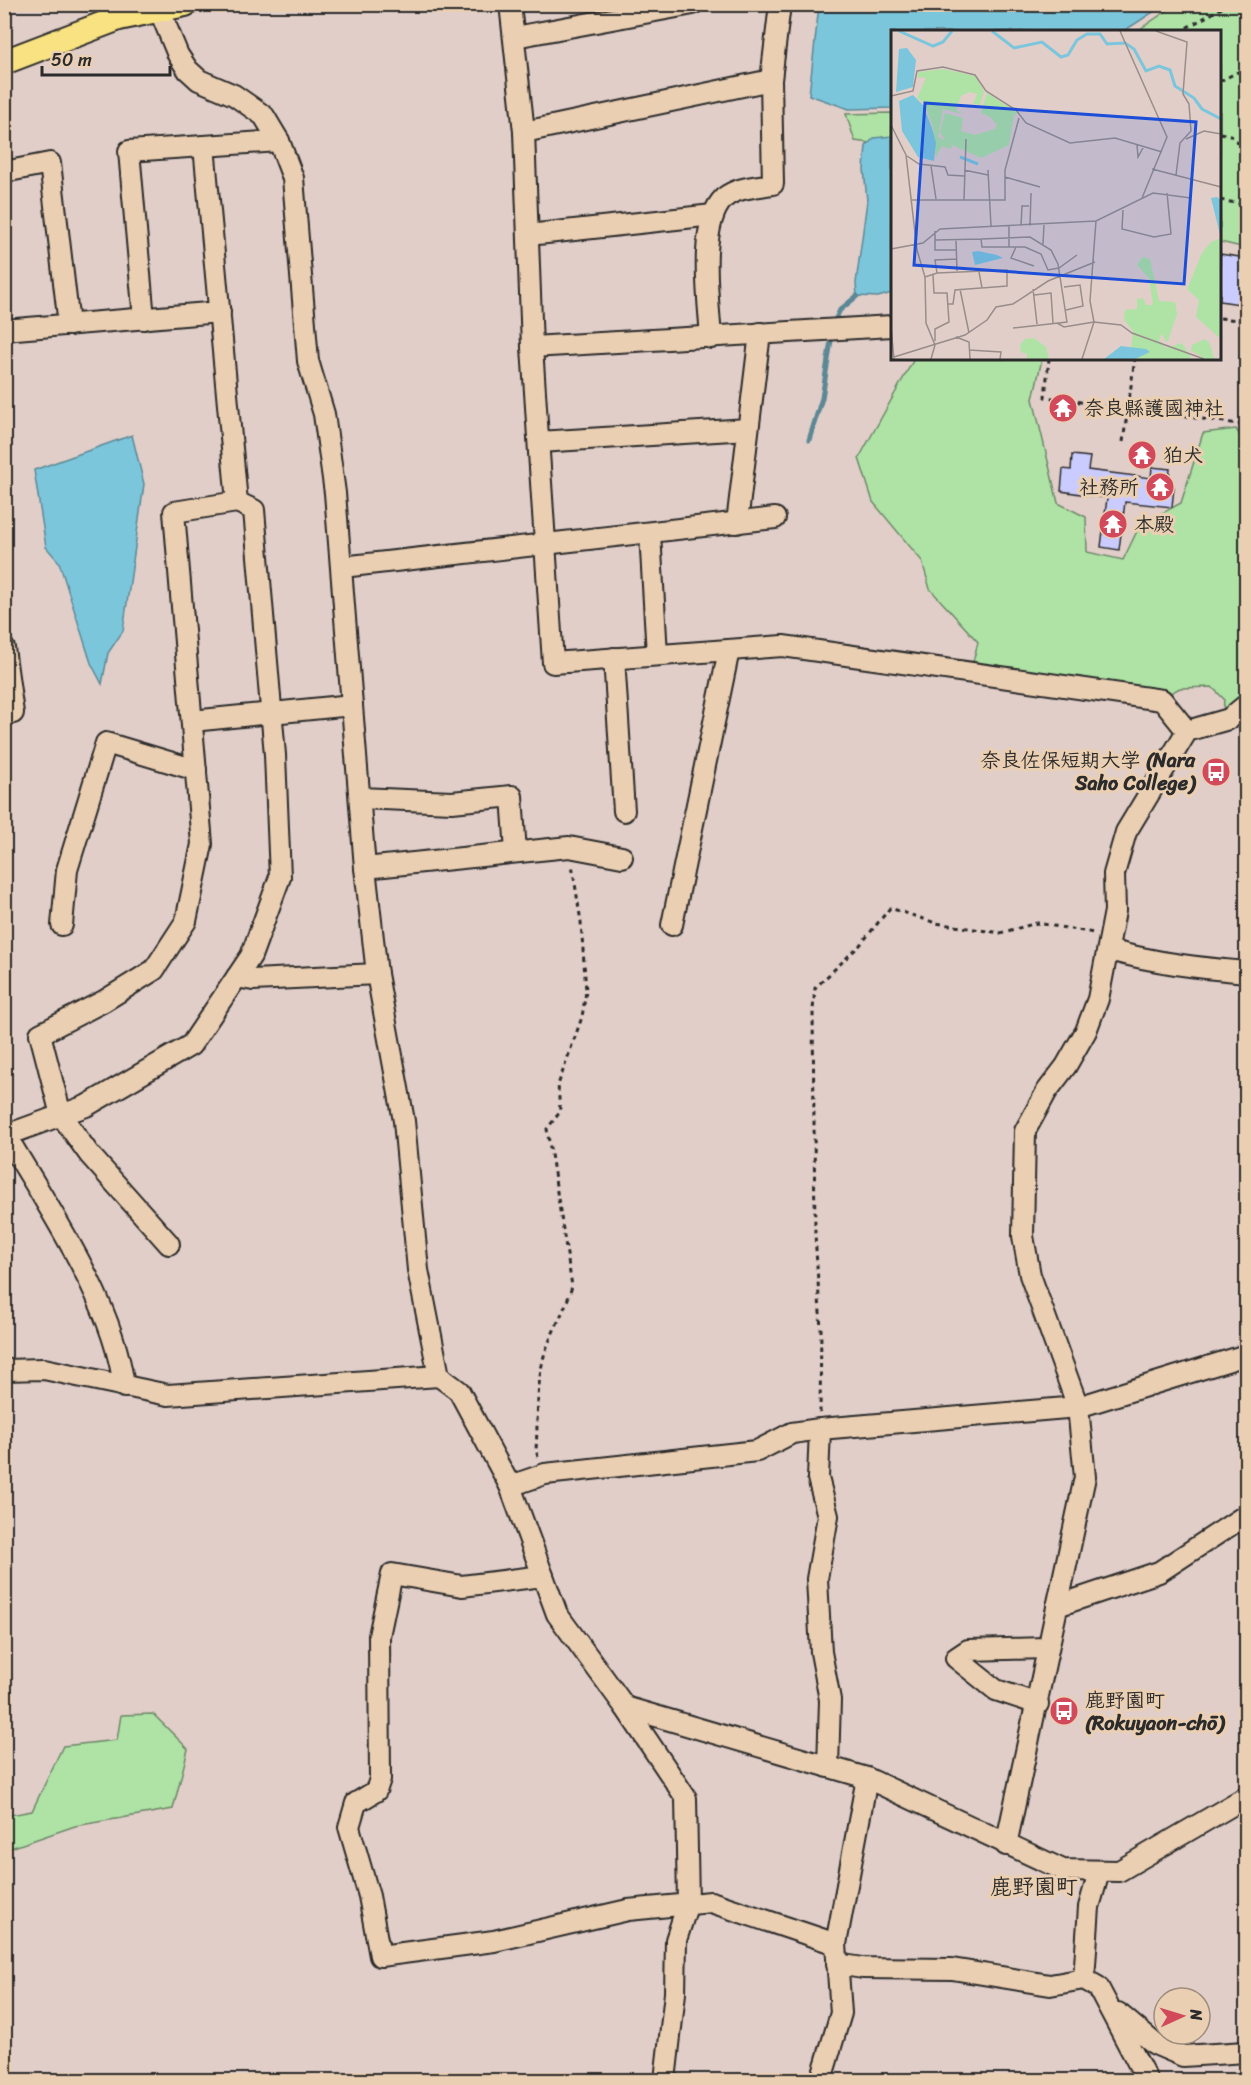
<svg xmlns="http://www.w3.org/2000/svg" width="1251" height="2085" viewBox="0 0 1251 2085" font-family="Sriracha,'Klee One',sans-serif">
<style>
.green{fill:#aee3a5;stroke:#6c8768;stroke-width:1.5}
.water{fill:#7bc6dc;stroke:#5b8895;stroke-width:1.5}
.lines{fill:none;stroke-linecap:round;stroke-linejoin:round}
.stream{stroke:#5b8895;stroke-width:5}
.building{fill:#cacbfe;stroke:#2b2b2b;stroke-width:1.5}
.minor-casing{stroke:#2b2b2b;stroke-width:24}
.major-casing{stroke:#2b2b2b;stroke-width:28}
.path{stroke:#2b2b2b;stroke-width:3;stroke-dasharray:4.5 4.5;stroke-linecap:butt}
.minor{stroke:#ebcfb2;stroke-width:20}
.major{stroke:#f8e281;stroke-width:24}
.labels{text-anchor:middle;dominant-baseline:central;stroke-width:6;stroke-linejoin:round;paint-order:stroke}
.poi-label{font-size:20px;font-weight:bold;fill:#2b2b2b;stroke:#ebcfb2;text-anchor:start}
.quarter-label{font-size:22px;font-weight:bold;fill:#2b2b2b;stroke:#ebcfb2}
.inset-river{fill:none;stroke:#7bc6dc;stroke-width:3}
.inset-road{fill:none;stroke:#988d8a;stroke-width:1.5}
.view{fill:#1d4ed8;fill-opacity:0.15;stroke:#1d4ed8;stroke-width:3}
.inset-edge{fill:none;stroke:#2b2b2b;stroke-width:3}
</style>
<rect width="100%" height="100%" fill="#e1cec9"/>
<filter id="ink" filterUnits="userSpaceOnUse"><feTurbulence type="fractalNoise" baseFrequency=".0167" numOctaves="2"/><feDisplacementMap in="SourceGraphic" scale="12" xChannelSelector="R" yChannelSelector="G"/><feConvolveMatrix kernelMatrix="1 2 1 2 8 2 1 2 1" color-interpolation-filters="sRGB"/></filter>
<g filter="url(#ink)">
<g class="green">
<path d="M 1177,4 L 1246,5 L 1246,248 L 1220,242 L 1220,32 L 1137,31 Z"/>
<path d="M 892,113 L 892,146 L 855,141 L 846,114 Z"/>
<path d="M 914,359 L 1042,359 L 1033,399 L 1058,503 L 1086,517 L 1087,552 L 1123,560 L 1140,525 L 1181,503 L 1203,433 L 1236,429 L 1246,445 L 1246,700 L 1223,714 L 1224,699 L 1212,687 L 1180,688 L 1165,696 L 972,666 L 978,642 L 930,589 L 922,561 L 873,502 L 859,458 Z"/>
<path d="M 153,1714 L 188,1749 L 173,1809 L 75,1826 L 5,1850 L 5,1816 L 32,1811 L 63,1746 L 117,1740 L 121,1715 Z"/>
</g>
<g class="water">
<path d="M 819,5 L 819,4 L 1164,5 L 1124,31 L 892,32 L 892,108 L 849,109 L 809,95 Z"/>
<path d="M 892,136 L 892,293 L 878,297 L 857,296 L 856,283 L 867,201 L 864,169 L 866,146 L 874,138 Z"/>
<path d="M 132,435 L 144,484 L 123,631 L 108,653 L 102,684 L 91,663 L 59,562 L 46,547 L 34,470 Z"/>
</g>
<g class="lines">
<g class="stream">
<path d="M 833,324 L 840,310 L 857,296"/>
<path d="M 809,440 L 822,398 L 832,334"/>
</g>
</g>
<g class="building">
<path d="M 1220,254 L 1246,258 L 1246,305 L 1220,301 Z"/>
<path d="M 1072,455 L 1090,457 L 1088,470 L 1151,478 L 1152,467 L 1170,469 L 1168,486 L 1174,487 L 1172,507 L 1125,502 L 1119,550 L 1101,547 L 1107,498 L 1061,491 L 1063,469 L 1071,470 Z"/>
</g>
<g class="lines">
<g class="minor-casing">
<g id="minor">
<path d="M 157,4 L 178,55 L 188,70 L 199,80 L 234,95 L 264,116 L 279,141 L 293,178 L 308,361 L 324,414 L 335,493 L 365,868 L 377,974 L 404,1121 L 418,1270 L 439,1376 L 459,1391 L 510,1486 L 557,1614 L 625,1707 L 686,1798 L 688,1903 L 676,1940 L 675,1993 L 665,2080"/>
<path d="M 510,4 L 524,132 L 532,347 L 553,663 L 783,646 L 1162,700 L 1187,731"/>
<path d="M 515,37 L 693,4"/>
<path d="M 524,132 L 771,80"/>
<path d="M 4,172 L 50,163 L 69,325"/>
<path d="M 528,235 L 713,215"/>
<path d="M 144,319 L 129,151 L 279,141"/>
<path d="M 4,330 L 220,312"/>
<path d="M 711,338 C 709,303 697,224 724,198 C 737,187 757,187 773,184 L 771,80 L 780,4"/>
<path d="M 532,347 L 892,326"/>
<path d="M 539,442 L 748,429"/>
<path d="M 737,523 L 760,333"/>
<path d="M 650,533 L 657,655"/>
<path d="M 342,567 L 775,518"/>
<path d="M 4,648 L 13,713 L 4,714"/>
<path d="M 614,658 L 624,811"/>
<path d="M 192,721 L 352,705"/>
<path d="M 360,798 L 452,802 L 512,796 L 516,852"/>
<path d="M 365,868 L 569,847 L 622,857"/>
<path d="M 62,925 L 67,870 L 106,743 L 196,770"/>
<path d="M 672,925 L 729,650"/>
<path d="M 1109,950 C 1155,963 1200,968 1246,972"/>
<path d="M 237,977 L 253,980 L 377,974"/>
<path d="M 4,1132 C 47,1206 114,1302 124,1387"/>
<path d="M 4,1136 L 86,1106 L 191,1045 L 251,956 L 280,877 L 275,755 L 254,510 L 237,502"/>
<path d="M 169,1244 L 89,1154 L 61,1115 L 40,1034 L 104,1001 L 154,970 L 186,921 L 202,844 L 174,512 L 237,502 L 204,146"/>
<path d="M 4,1370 L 44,1369 L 168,1395 L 439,1376"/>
<path d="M 510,1486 L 545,1474 L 757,1451 L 792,1433 L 820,1429"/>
<path d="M 543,1576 L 462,1586 L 392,1574 L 379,1636 L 380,1779 L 376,1791 L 356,1803 L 349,1827 L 369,1896 L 380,1956 L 494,1941 L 628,1910 L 711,1902 L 836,1944"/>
<path d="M 1057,1606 L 1159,1572 L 1246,1515"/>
<path d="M 1038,1704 L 996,1690 L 956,1658 L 968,1650 L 1047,1648"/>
<path d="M 625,1707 L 867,1778 L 1063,1870 L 1119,1871 L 1246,1797"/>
<path d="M 828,1767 L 830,1700 L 821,1652 L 817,1579 L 828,1516 L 818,1478 L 820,1429 L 1078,1407 L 1246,1355"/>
<path d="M 1006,1845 L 1085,1477 L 1078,1407 L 1030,1275 L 1023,1236 L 1025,1131 L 1047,1091 L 1066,1066 L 1086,1031 L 1098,999 L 1115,911 L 1114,874 L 1126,832 L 1187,731 L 1229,719 L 1246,705"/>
<path d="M 837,1964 L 863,1968 L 952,1969 L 1050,1985 L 1084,1979 L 1098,1987 L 1147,2080"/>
<path d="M 1084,1979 L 1089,1907 L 1099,1872"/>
<path d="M 1118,2013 L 1155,2044 L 1183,2056 L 1246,2052"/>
<path d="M 821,2080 L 841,2013 L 836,1944 L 867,1778"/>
</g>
</g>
<g class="major-casing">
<path id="major" d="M 4,62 L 119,18 L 185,4"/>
</g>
<g class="path">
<path d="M 1179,32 L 1229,4"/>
<path d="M 1220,81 L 1246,68"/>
<path d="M 1220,133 L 1230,135 L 1246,150"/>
<path d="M 1220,200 L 1246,205"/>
<path d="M 1220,318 L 1246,321"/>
<path d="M 1049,358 L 1045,397 L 1246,425"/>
<path d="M 1244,425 L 1246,404"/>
<path d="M 1123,442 L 1135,358"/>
<path d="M 820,1413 L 821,1329 L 815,1234 L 813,1010 L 815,988 L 860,945 L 890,908 L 936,923 L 1000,933 L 1037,923 L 1094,933"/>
<path d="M 538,1457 L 536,1450 C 538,1420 536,1386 544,1356 C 551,1332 565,1312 572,1286 L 547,1129 L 560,1112 L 558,1085 L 582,1017 L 586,991 L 581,922 L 572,864"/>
</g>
<use href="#minor" class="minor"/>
<use href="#major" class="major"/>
</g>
</g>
<defs>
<g id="temple-disc" transform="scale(1.5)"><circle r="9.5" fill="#d1495b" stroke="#ebcfb2"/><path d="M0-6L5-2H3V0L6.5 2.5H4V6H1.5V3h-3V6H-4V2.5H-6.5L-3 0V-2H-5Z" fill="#fff"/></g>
<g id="bus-disc" transform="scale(1.5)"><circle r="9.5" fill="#d1495b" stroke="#ebcfb2"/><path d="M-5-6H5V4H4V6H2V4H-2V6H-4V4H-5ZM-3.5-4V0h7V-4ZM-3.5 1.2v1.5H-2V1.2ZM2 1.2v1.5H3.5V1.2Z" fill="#fff"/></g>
</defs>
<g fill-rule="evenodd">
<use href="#temple-disc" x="1063" y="408"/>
<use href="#temple-disc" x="1142" y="455"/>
<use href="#temple-disc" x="1160" y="487"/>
<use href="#temple-disc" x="1113" y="524"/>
<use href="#bus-disc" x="1216" y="772"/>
<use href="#bus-disc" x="1064" y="1711"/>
</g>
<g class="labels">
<g class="poi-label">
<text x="1084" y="408">奈良縣護國神社</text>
<text x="1163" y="455">狛犬</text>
<text x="1139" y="487" text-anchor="end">社務所</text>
<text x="1134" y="524">本殿</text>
<text x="1195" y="760" text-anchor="end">奈良佐保短期大学 (Nara<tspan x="1195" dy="23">Saho College)</tspan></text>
<text x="1085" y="1700">鹿野園町<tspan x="1085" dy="23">(Rokuyaon-chō)</tspan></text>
</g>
<g class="quarter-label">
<text x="1034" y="1886">鹿野園町</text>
</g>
</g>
<g transform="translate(891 30)">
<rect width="330" height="330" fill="#e1cec9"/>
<path d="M 52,39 L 84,46 L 93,61 L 89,75 L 82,74 L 86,64 L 78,62 L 70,66 L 65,80 L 72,84 L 52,79 L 47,107 L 61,115 L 60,119 L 51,116 L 45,127 L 42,97 L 33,73 L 26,68 L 35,48 L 26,47 L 28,42 ZM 96,63 L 127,83 L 123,85 L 118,115 L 90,128 L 55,112 L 49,102 L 54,83 L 72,88 L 70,101 L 84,105 L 104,99 L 106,95 L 99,87 L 90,83 ZM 330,208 L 330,309 L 305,287 L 308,270 L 296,259 L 311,223 L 320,212 ZM 251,227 L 259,229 L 268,271 L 284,272 L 286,284 L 277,311 L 274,311 L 271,303 L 268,310 L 275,318 L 291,313 L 301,329 L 243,329 L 259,322 L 240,318 L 242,301 L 233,290 L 234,280 L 246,279 L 246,269 L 252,268 L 255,275 L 262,275 L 258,248 L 246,235 ZM 143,308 L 155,317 L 158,329 L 136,329 L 136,324 L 130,322 L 129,315 L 134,309 ZM 314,309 L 319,314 L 323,329 L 309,329 L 310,326 L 300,321 L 301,315 Z" fill="#aee3a5"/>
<path d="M 16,18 L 25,30 L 22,57 L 5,62 L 8,19 ZM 22,65 L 32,75 L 41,98 L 45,113 L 43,131 L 27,127 L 11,101 L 8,71 ZM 326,167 L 330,170 L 330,208 L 320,168 ZM 87,221 L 106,225 L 112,228 L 84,235 L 81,222 ZM 230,316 L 255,319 L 259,322 L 244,329 L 213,329 Z" fill="#7bc6dc"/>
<path class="inset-river" d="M 8,1 L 42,16 L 52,12 L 61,1M 101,1 L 123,18 L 151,12 L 170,27 L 177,25 L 186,10 L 196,4 L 209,4 L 216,14 L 234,13 L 243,19 L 255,41 L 268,36 L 279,40 L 284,56 L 303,68 L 311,79 L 330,89M 69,127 L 87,134"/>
<path class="inset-road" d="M 229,1 L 276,107 L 251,168M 265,1 L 296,12 L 292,64 L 298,74 L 300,101 L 289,113 L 285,145M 0,66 L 22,61 L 26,41 L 52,37 L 84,45 L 95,61 L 125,80 L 135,93 L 179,113 L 224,108 L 271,122M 0,95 L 15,125 L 26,220 L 34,247 L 35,293 L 44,315 L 40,329M 295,109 L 313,101 L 330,104M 246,115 L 247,127 L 253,116M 16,126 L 28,134 L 54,137 L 57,145 L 73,146M 40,136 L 45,169M 261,139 L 330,157M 73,140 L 97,145M 97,140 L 100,196M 114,147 L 149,157M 20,170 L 114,170 L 114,140 L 128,88M 73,170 L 75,109M 232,180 L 231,199 L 263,207 L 280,204 L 276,163M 205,191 L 199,271 L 203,292 L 230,295 L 241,303 L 313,329M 118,196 L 118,217M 130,196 L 131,176 L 138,176M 139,196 L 140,163M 44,201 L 44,220 L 66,220M 90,209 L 139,207 L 160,220 L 167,234 L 176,292 L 122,298M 44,210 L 90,209 L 91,217 L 134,217 L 150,224 L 157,240 L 168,238 L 186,225M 65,210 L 66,241M 152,214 L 153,195M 125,217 L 120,228 L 143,236M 0,219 L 32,213 L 49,199 L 205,191 L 262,163 L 300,168M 46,243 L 44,230 L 66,229M 42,245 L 43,263 L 56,263 L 58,292 L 44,299 L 44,311M 34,247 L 46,243 L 116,240 L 116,256 L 91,258 L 88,242M 173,257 L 189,255 L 192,276 L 175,280M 69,259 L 78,303M 142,259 L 146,294M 143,265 L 160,263 L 162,293M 57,274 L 62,274 L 64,260 L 90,258M 166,293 L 173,297 L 203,292 L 191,329M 0,297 L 3,329M 65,307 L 78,312 L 79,329M 78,320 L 110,322 L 109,329M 3,327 L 74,305 L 96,290 L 105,277 L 122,274 L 157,251 L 204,232"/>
<path class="view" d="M 34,73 L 305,92 L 293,254 L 23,235 Z"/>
<rect width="330" height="330" class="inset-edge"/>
</g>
<rect width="1251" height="2085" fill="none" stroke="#ebcfb2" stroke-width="24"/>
<rect x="12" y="12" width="1227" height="2061" fill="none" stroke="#2b2b2b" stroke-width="2" filter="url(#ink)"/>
<g transform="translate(1182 2016) rotate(86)"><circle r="28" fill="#ebcfb2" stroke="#9e8d7c" stroke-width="1.5"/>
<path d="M0-4.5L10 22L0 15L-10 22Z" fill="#d1495b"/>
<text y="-9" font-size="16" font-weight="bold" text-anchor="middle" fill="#2b2b2b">N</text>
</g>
<path d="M42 66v9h128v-9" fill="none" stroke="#2b2b2b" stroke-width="3"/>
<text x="51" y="66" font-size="18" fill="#2b2b2b" stroke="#ebcfb2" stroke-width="4.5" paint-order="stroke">50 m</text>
</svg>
